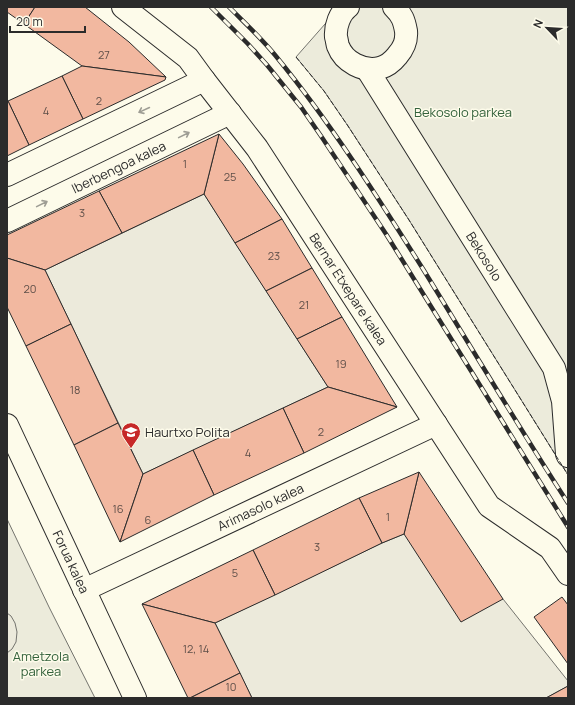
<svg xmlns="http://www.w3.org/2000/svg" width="575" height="705" viewBox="0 0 575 705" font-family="Manrope,sans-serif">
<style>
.green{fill:#ecebdb;stroke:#74746e}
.parking{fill:#eceadb;stroke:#74746e}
.building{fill:#f2b8a0;stroke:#2b2b2b}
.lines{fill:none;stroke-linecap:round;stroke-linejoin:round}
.street-casing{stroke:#2b2b2b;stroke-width:24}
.street{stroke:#fdfbea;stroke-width:22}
.rail-casing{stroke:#2b2b2b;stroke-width:4.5}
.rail{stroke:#fdfbea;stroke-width:3;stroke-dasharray:9;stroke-linecap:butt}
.fence{stroke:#2b2b2b;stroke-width:1;stroke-dasharray:5 2;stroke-linecap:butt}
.oneway{stroke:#9e9d94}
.labels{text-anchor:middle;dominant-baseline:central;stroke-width:3;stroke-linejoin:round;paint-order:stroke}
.number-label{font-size:11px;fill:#5d4e48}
.park-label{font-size:13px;fill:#34623c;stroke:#fdfbea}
.street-label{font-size:13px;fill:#2b2b2b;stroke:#fdfbea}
.poi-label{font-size:13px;fill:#2b2b2b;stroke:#fdfbea;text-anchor:start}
</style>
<rect width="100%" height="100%" fill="#fdfbea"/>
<g class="green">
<path d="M 340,7 L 568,7 L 568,475 L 409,220 L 348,126 L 324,91 L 296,57 Z"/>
<path d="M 7,519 L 49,607 L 95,698 L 7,698 Z"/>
</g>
<g class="parking">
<path d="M 204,194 L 328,387 L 143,474 L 45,270 Z"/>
<path d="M 404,534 L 503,599 L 568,681 L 568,686 L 546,698 L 252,698 L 215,623 L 382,543 Z"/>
<path d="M 7,613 L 11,616 L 15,623 L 17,632 L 16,642 L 12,649 L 7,653 Z"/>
</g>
<g class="building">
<path d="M 7,7 L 35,7 L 24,24 L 7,12 Z"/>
<path d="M 35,7 L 85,7 L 129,42 L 166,77 L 82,66 L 24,24 Z"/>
<path d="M 82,66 L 166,77 L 165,80 L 83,119 L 62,76 Z"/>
<path d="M 62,76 L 83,119 L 29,145 L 8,101 Z"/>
<path d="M 8,101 L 29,145 L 7,156 L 7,102 Z"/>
<path d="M 219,134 L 243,164 L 282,219 L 235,243 L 204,194 Z"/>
<path d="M 219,134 L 204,194 L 122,233 L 99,191 Z"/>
<path d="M 99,191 L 122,233 L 45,270 L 7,258 L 7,235 Z"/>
<path d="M 282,219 L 312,268 L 266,291 L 235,243 Z"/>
<path d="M 7,258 L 45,270 L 71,324 L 26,346 L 7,307 Z"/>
<path d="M 312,268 L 342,317 L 297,339 L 266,291 Z"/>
<path d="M 342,317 L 397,407 L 328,387 L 297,339 Z"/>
<path d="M 71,324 L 118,423 L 74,445 L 26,346 Z"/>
<path d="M 328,387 L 397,407 L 304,453 L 283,408 Z"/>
<path d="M 283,408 L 304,453 L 214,495 L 193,450 Z"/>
<path d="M 118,423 L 143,474 L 120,542 L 74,445 Z"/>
<path d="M 193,450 L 214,495 L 120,542 L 143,474 Z"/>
<path d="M 419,472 L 503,599 L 461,622 L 404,534 Z"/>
<path d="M 419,472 L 404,534 L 382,543 L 359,498 Z"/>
<path d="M 359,498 L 382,543 L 275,595 L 253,550 Z"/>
<path d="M 253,550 L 275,595 L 215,623 L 142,604 Z"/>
<path d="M 562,597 L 568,605 L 568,664 L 534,617 Z"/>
<path d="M 142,604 L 215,623 L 240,673 L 190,698 L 188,698 Z"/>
<path d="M 240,673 L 252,698 L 190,698 Z"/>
<path d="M 568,686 L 568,698 L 546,698 Z"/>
</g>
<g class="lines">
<g class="street-casing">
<g id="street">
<path id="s1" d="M 123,7 L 188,58 L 204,80 L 257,148 L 489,506 L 550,548 L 568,574"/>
<path d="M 348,7 C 340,13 335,26 336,37 C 337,40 337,43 338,46 C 344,62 363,72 380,68 C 387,66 393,61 397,56 C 404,48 407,41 406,31 C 404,20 402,15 394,7"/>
<path id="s2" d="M 367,69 L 554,368 L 563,401 L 567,454 L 568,456"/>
<path d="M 7,175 L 204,80"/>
<path id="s3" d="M 7,221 L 230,113"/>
<path id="s4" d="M 7,425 L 135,698"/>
<path id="s5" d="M 84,590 L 436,424"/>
</g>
</g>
<use href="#street" class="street"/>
<g class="rail-casing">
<g id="rail">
<path d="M 211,7 L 248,44 L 267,65 L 301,107 L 321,136 L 386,234 L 568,527"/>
<path d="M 229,7 C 245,23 261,38 275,55 C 330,122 377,196 423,269 C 471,347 518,426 568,503"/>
</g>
</g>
<use href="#rail" class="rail"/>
<path class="fence" d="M 296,57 L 324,91 L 348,126 L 409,220 L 568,475"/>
</g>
<defs><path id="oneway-shaft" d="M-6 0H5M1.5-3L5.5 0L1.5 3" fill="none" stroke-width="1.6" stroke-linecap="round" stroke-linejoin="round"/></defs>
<g class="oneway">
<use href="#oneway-shaft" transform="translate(144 110) rotate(155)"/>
<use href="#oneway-shaft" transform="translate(184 135) rotate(-26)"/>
<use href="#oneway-shaft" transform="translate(42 204) rotate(-26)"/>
</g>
<defs>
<g id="school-pin" transform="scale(1)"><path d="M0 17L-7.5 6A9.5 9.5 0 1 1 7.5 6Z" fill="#c62828" stroke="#fdfbea"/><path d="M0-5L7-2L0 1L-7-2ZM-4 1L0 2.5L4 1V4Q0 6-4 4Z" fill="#fff"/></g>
</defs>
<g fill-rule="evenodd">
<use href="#school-pin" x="131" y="432"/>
</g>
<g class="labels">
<g class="number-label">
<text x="104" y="54">27</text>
<text x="99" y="100">2</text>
<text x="46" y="110">4</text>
<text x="185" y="163">1</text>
<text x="230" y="176">25</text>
<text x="82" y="212">3</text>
<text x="274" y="255">23</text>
<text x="30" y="288">20</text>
<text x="304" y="304">21</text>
<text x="341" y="363">19</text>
<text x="75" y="389">18</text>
<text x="321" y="431">2</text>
<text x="248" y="452">4</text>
<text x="118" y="508">16</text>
<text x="388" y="516">1</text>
<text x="148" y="519">6</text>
<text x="317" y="546">3</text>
<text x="235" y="572">5</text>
<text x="196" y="648">12, 14</text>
<text x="231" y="686">10</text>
</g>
<g class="park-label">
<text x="463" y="112">Bekosolo parkea</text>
<text x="41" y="656">Ametzola<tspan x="41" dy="15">parkea</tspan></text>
</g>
<g class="street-label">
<text stroke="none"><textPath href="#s3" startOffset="124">Iberbengoa kalea</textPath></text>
<text stroke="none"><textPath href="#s2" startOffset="221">Bekosolo</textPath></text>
<text stroke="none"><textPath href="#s1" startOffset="364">Bernar Etxepare kalea</textPath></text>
<text stroke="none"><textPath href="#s5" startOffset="195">Arimasolo kalea</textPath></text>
<text stroke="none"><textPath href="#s4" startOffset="151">Forua kalea</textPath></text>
</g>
<g class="poi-label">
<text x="145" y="432">Haurtxo Polita</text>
</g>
</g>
<rect width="575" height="705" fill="none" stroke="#2b2b2b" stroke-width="16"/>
<g transform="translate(547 28) rotate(295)" stroke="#fdfbea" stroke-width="3" paint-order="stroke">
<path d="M0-3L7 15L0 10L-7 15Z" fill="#2b2b2b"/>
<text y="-6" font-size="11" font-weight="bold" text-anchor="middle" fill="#2b2b2b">N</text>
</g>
<path d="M10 26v6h75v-6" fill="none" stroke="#2b2b2b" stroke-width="2"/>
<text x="16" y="26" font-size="12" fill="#2b2b2b" stroke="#fdfbea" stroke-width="3" paint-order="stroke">20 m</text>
</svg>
